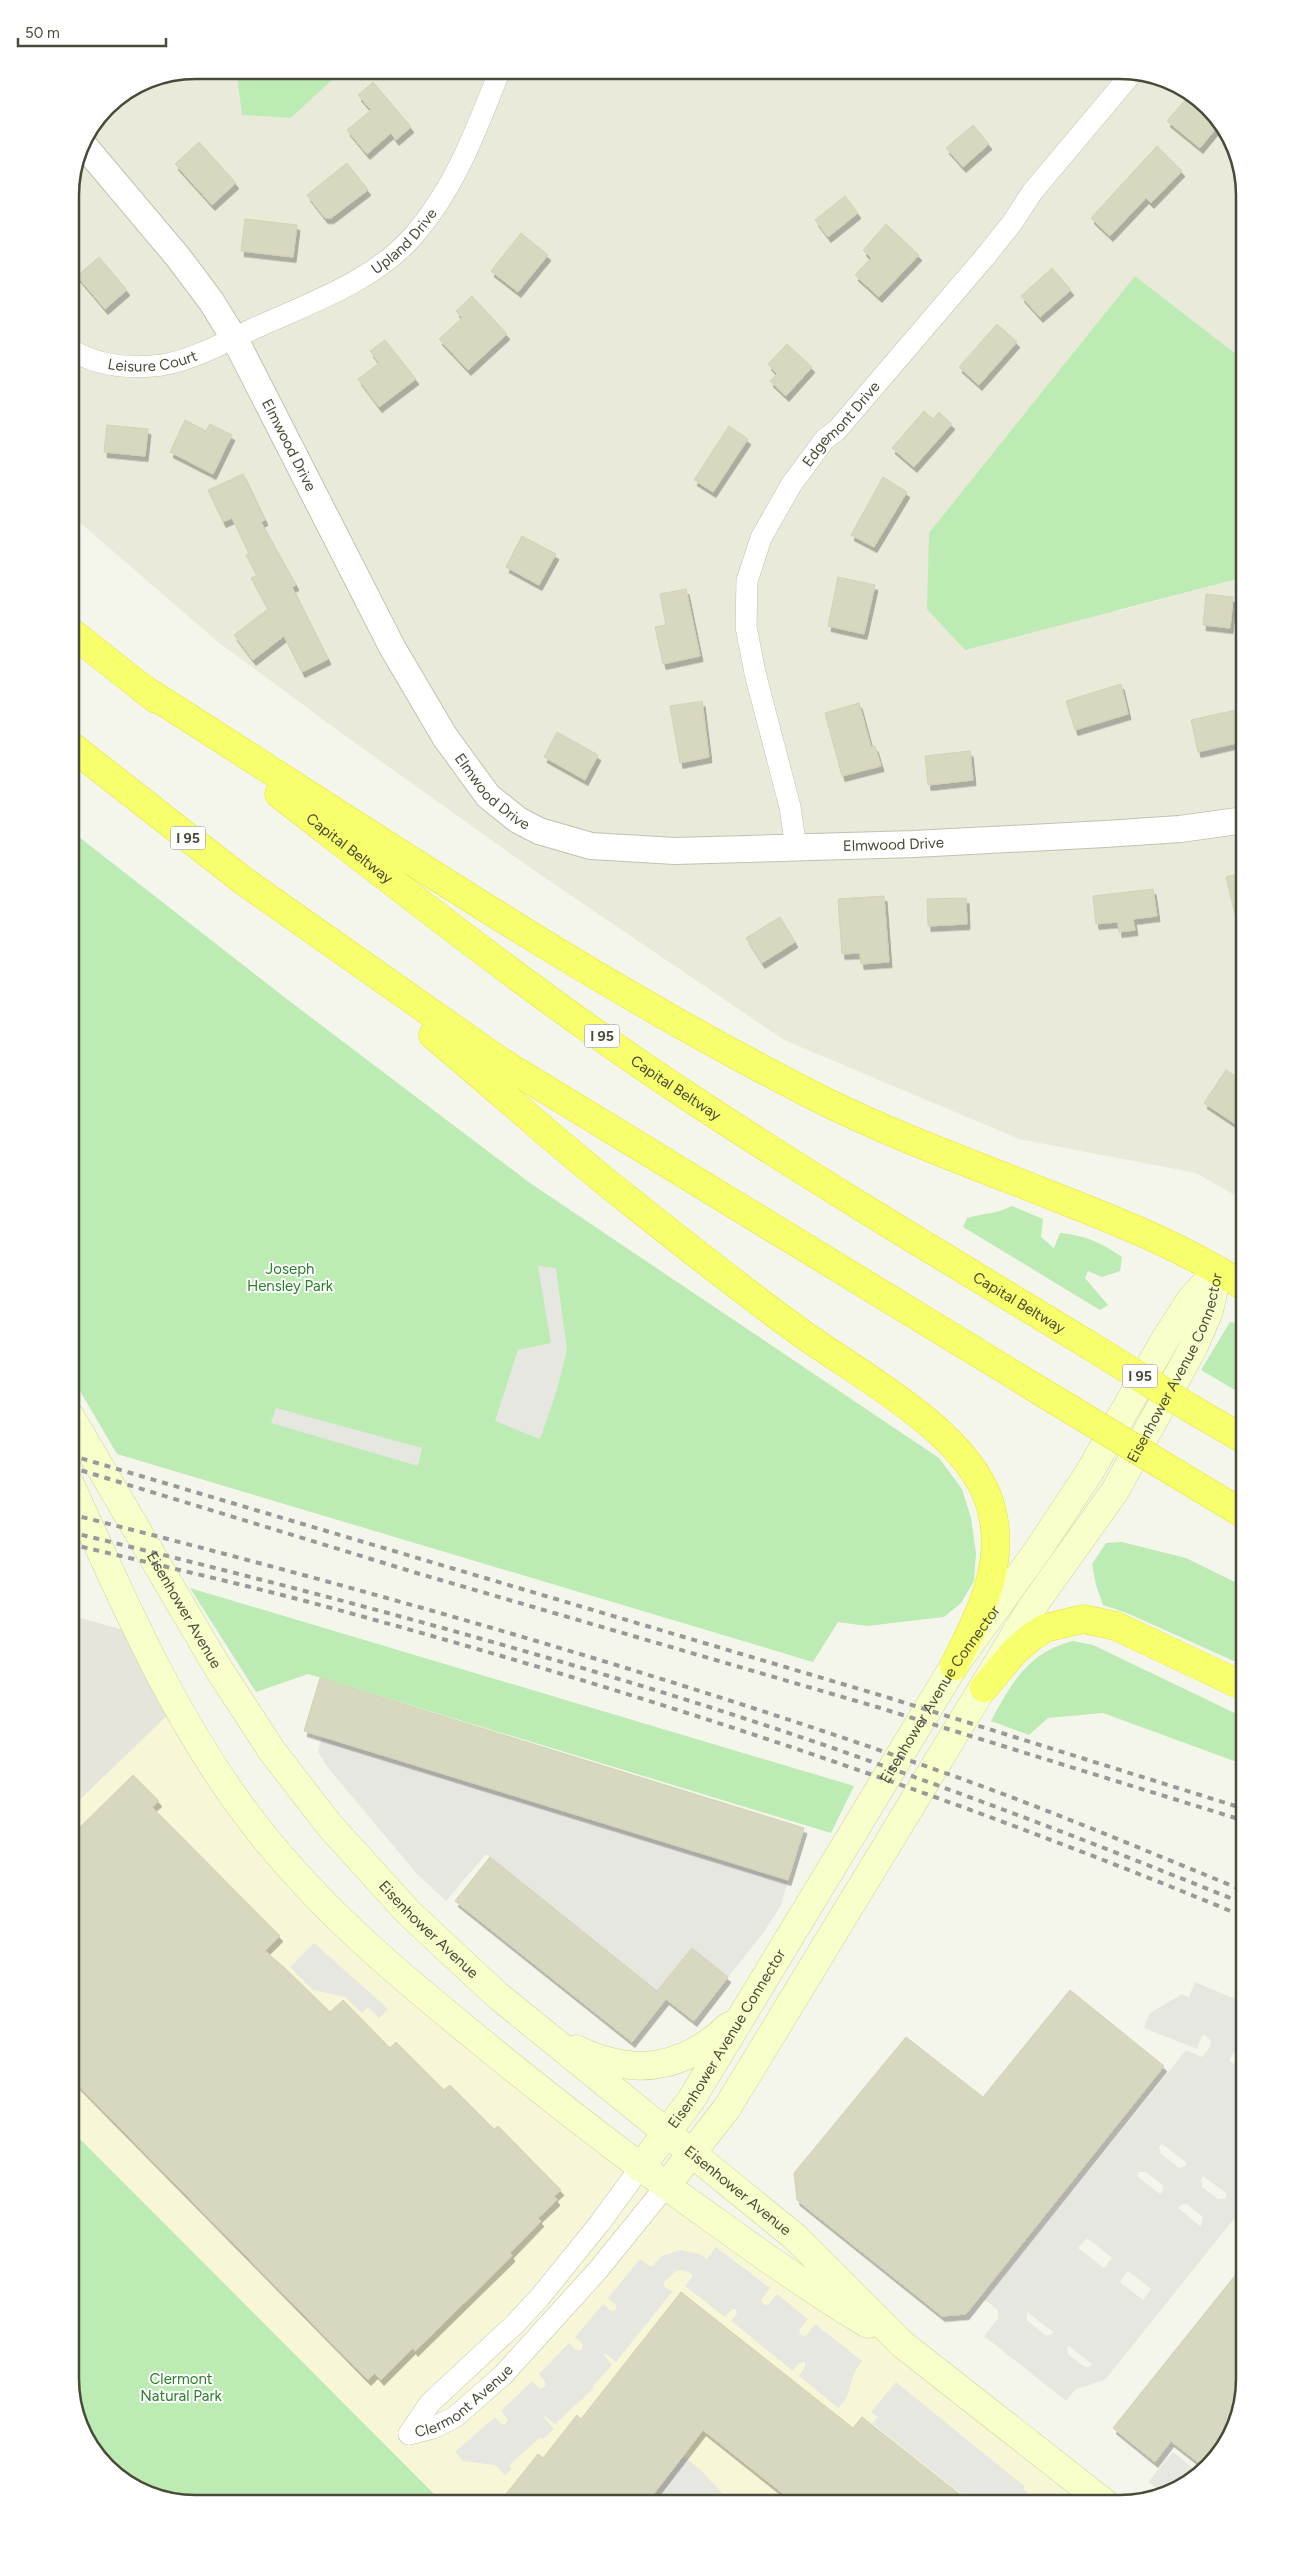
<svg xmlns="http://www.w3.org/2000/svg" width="1315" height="2574" viewBox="0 0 1315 2574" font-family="Figtree,sans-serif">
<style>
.residential{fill:#e9ead9}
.commercial{fill:#f7f6d6}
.industrial{fill:#e5e5dc}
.green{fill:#bcebb3}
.parking{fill:#e7e7e2;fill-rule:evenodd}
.building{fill:#d8d7bf;stroke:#d3d3b2;filter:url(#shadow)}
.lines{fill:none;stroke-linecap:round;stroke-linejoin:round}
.minor-casing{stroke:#c1c2ad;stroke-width:22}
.tertiary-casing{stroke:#c1c2ad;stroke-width:28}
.secondary-casing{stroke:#ccd497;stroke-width:29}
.motorway-casing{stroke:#e1e338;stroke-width:29}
.minor{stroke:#fff;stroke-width:21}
.tertiary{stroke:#fff;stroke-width:26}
.secondary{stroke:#f8ffcb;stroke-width:28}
.motorway{stroke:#f8ff6c;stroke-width:28}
.rail{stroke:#999;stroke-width:4;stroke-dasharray:6 6;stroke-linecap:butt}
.motorway-bridge-casing{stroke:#e1e338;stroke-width:29;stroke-linecap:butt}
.motorway-bridge{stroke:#f8ff6c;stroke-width:28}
.labels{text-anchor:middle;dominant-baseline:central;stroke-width:4;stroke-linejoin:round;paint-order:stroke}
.shield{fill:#fff;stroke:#808074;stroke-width:1}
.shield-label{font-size:14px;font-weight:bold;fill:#4a4a38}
.street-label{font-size:15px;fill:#4a4a38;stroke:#fff}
.park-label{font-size:15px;fill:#287f28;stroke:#fff}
.rim{fill:none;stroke:#4a4a38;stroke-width:2.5}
</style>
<defs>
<filter id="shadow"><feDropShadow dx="3" dy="5.5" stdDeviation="0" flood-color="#0004"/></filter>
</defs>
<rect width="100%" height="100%" fill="#f5f6eb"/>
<path class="residential" d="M 195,70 L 236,70 L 242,115 L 291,118 L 334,78 L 334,70 L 1129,70 L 1196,96 L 1236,147 L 1245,194 L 1245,361 L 1135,276 L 1118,611 L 1245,577 L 1245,1201 L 1196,1173 L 1019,1139 L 784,1040 L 535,871 L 344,735 L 218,642 L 70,514 L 70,187 L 80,147 L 107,106 L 147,79 Z"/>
<path class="commercial" d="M 176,1707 L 372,1952 L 902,2344 L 1101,2504 L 444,2504 L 70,2129 L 70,1809 Z"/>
<path class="industrial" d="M 70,1615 L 138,1634 L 176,1707 L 70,1809 Z"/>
<g class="green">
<path d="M 236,70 L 334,70 L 334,78 L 291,118 L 242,115 Z"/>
<path d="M 1135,276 L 1245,361 L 1245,577 L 965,650 L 927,609 L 929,533 Z"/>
<path d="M 70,830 L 288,1000 L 530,1183 L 939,1458 L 962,1489 L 971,1518 L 976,1553 L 974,1581 L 961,1603 L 944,1617 L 867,1626 L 838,1622 L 813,1662 L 117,1454 L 70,1374 Z"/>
<path d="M 1012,1206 L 1043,1219 L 1041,1237 L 1054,1248 L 1060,1233 C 1085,1235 1102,1243 1122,1257 L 1120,1271 L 1102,1277 L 1088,1271 L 1085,1278 L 1108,1305 L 1100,1310 L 963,1227 L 967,1218 C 983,1213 997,1214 1012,1206 Z"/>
<path d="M 1230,1322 L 1245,1324 L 1245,1396 L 1201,1370 Z"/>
<path d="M 1122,1542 L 1186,1558 L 1245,1587 L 1245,1666 L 1127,1613 L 1103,1605 L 1096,1585 L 1092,1564 L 1106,1543 Z"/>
<path d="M 190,1588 L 854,1786 L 831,1833 L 308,1674 L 256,1692 Z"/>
<path d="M 1073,1641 L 1093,1645 L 1245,1718 L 1245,1765 L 1103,1713 L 1048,1718 L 1029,1735 L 991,1721 C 1011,1683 1029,1652 1073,1641 Z"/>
<path d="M 70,2129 L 444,2504 L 187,2504 L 119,2478 L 79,2427 L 70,2379 Z"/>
</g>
<g class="parking">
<path d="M 538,1266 L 556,1268 L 567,1350 L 556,1393 L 540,1439 L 495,1421 L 518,1350 L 551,1343 Z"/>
<path d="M 276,1408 L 422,1448 L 418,1466 L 271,1423 Z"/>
<path d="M 322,1736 L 788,1880 L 781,1905 L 764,1932 L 728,1977 L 692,1948 L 657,1991 L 486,1854 L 446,1901 L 417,1874 L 328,1768 L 318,1752 Z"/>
<path d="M 314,1943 L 388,2009 L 379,2018 L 368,2007 L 362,2013 L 345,1997 L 313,1990 L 290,1967 Z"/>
<path d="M 1195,1982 L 1245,2003 L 1245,2052 L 1235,2051 L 1229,2060 L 1245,2073 L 1245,2205 L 1105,2380 L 1076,2389 L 1066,2401 L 984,2336 L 998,2318 L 998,2310 L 985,2300 L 1186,2050 L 1202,2057 L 1210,2047 L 1211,2041 L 1205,2035 L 1202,2036 L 1197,2049 L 1144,2028 L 1150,2013 L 1182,1994 L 1189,1997 ZM 1162,2144 L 1187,2163 L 1185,2166 L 1179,2168 L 1161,2154 L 1159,2147 ZM 1139,2172 L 1146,2172 L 1164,2186 L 1161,2195 L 1137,2176 ZM 1203,2176 L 1227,2194 L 1225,2198 L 1218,2199 L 1202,2187 L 1201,2180 ZM 1187,2204 L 1203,2217 L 1201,2227 L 1178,2208 L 1181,2205 ZM 1087,2238 L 1112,2258 L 1104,2268 L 1078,2248 ZM 1128,2271 L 1151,2289 L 1143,2300 L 1120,2282 ZM 1027,2312 L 1053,2332 L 1051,2335 L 1045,2335 L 1027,2320 ZM 1069,2346 L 1092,2364 L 1090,2367 L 1085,2367 L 1068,2354 L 1067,2348 Z"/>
<path d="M 716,2247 L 770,2288 L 761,2300 L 763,2304 L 768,2305 L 777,2294 L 808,2319 L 799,2330 L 801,2335 L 806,2336 L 815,2324 L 862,2361 L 855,2371 L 846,2399 L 838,2408 L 799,2376 L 805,2367 L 805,2362 L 799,2363 L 793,2371 L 731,2321 L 737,2313 L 736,2309 L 732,2309 L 725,2317 L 685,2286 L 692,2277 L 692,2274 L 682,2270 L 676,2271 L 664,2282 L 664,2286 L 672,2292 L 616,2362 L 606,2354 L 603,2354 L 612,2365 L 593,2386 L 594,2388 L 555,2424 L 545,2416 L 544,2418 L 554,2429 L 543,2439 L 540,2438 L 509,2465 L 512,2469 L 505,2475 L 495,2465 L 463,2461 L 455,2452 L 495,2417 L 501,2424 L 506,2424 L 508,2419 L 501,2411 L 532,2381 L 540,2389 L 544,2387 L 546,2383 L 539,2374 L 569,2343 L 576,2350 L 581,2350 L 583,2344 L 575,2337 L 603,2304 L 611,2311 L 616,2310 L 616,2305 L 608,2298 L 640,2259 L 651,2267 L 662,2256 L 680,2250 L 699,2254 L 707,2259 Z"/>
<path d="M 896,2382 L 1024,2486 L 1024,2490 L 1042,2504 L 974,2504 L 872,2423 L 878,2417 L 871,2412 Z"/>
<path d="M 1173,2452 L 1197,2471 L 1165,2495 L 1148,2482 Z"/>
<path d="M 683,2456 L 701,2470 L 732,2504 L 646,2504 Z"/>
</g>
<g class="building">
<path d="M 373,82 L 411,127 L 396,140 L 391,133 L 367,154 L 347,130 L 371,110 L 358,95 Z"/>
<path d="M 1191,93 L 1196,96 L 1210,114 L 1208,117 L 1218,126 L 1200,148 L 1167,121 Z"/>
<path d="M 973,125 L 989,144 L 963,167 L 946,148 Z"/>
<path d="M 199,142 L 236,183 L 212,205 L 175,164 Z"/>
<path d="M 1157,146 L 1182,171 L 1151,203 L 1146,198 L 1110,236 L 1091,218 Z"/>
<path d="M 347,163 L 368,190 L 331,218 L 325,218 L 307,195 Z"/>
<path d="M 845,196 L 858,213 L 828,237 L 815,220 Z"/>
<path d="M 245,219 L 297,225 L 293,257 L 241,251 Z"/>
<path d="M 886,224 L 919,255 L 879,297 L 855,275 L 871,258 L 863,250 Z"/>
<path d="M 521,233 L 548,255 L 518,292 L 491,271 Z"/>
<path d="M 99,257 L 127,290 L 105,309 L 77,276 Z"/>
<path d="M 1052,268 L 1071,290 L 1040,317 L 1021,296 Z"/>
<path d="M 472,296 L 507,334 L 468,370 L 439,339 L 462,318 L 456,311 Z"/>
<path d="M 997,324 L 1017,342 L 979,385 L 959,367 Z"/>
<path d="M 385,340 L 416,379 L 379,407 L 358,379 L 379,363 L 370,351 Z"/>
<path d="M 787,344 L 812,367 L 786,396 L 770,381 L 777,374 L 768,364 Z"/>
<path d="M 924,411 L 933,419 L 939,412 L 952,424 L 914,467 L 892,448 Z"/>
<path d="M 185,420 L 206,431 L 210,424 L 232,435 L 213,474 L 170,452 Z"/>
<path d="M 107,425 L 148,429 L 145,456 L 104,452 Z"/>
<path d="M 729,426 L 748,439 L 713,492 L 694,480 Z"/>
<path d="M 243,474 L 265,520 L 261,522 L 296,585 L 292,587 L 328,659 L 302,672 L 284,636 L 253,660 L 234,635 L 268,609 L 251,578 L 257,575 L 246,555 L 249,554 L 232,518 L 223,522 L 208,490 Z"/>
<path d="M 883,477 L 907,492 L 874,547 L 851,535 Z"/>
<path d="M 522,536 L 556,554 L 539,585 L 506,567 Z"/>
<path d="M 838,577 L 875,585 L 864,634 L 828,626 Z"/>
<path d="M 686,589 L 700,656 L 663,664 L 655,627 L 666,625 L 660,594 Z"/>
<path d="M 1206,594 L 1233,597 L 1230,628 L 1203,625 Z"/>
<path d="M 1121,684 L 1128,714 L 1075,730 L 1066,701 Z"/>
<path d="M 702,701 L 709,757 L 680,763 L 670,706 Z"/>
<path d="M 859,703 L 871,747 L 875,746 L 881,766 L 842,776 L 825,713 Z"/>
<path d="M 1245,708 L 1245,741 L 1198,752 L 1191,720 Z"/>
<path d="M 557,732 L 598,755 L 585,780 L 544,757 Z"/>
<path d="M 970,751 L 973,780 L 928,785 L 925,756 Z"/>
<path d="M 1245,872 L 1245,931 L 1239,931 L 1226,877 Z"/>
<path d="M 1153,889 L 1157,916 L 1133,919 L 1135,930 L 1119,932 L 1118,922 L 1096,924 L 1093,896 Z"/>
<path d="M 884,896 L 889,962 L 861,964 L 860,953 L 842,954 L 838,899 Z"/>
<path d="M 966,898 L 967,924 L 928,926 L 927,899 Z"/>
<path d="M 780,917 L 795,942 L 762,963 L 746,938 Z"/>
<path d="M 1226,1070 L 1245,1082 L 1245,1113 L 1237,1125 L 1204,1103 Z"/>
<path d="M 320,1678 L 804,1828 L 788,1880 L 304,1731 Z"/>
<path d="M 133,1775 L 159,1801 L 152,1807 L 280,1936 L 265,1951 L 286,1969 L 330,2012 L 343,2000 L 390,2048 L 396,2042 L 444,2090 L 450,2085 L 494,2129 L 498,2126 L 561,2190 L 554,2196 L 557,2200 L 538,2218 L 541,2221 L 510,2253 L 512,2256 L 415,2351 L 413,2348 L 381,2380 L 375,2373 L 368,2380 L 70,2077 L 70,1837 Z"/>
<path d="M 490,1857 L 657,1991 L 692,1948 L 728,1977 L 694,2021 L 666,1999 L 632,2042 L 455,1901 Z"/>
<path d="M 1070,1990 L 1164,2066 L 966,2314 L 942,2316 L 797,2200 L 794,2173 L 906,2037 L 983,2097 Z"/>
<path d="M 1245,2263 L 1245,2380 L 1224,2449 L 1203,2466 L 1171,2441 L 1155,2462 L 1113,2428 Z"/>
<path d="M 681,2292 L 853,2428 L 862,2417 L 972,2504 L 796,2504 L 703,2430 L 646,2504 L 498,2504 L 538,2454 L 543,2458 L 577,2415 L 581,2419 Z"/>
</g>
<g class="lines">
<g class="minor-casing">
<g id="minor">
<path id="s1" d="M 70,349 C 97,366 131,369 162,365 C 193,360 225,342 253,329 C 309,303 374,282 415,234 C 456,186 477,128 500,70"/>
<path id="s2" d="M 796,848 L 790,807 L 755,673 L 746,627 L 747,581 L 761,538 L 791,485 L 825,439 L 837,430 L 984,258 L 1012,223 L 1033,191 L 1133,72"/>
<path id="s3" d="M 409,2434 L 433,2428 L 455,2417 L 503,2375 L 598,2270 L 666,2186"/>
<path d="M 409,2434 L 430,2403 L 515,2324 L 540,2297 L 599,2224 L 640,2168"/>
</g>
</g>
<g class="tertiary-casing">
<g id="tertiary">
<path id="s4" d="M 82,143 L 178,257 L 211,301 L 237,343 L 392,647 L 445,737 L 488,796 L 518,820 L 539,831 L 591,846 L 675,851 L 914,844 L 1105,834 L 1180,829 L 1245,820"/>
</g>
</g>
<g class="secondary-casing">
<g id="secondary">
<path id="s5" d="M 70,1416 L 218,1668 L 272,1751 L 330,1826 L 408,1912 L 497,1995 L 795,2237 L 902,2344 L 1106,2504"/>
<path d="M 70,1484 C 121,1595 167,1705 239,1804 C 316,1911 415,1988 517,2071 C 584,2125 654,2178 725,2228 C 772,2262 819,2295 868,2324"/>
<path d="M 576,2049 C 633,2077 683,2070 729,2026"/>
<path id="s6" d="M 640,2168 L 691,2100 L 954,1666 L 1038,1550 L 1089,1473 L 1166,1338 L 1191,1299 L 1217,1271"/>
<path id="s7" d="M 666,2186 L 727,2108 L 1030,1610 L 1115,1491 L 1194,1346 L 1209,1311 L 1218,1270"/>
</g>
</g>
<g class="motorway-casing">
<g id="motorway">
<path d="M 70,631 L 156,699"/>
<path d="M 142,688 C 366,830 587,982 824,1101 C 901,1139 983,1168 1063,1200 C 1127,1225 1188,1250 1245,1287"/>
<path d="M 70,745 L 245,882 L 501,1062 L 1060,1403"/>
<path id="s8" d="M 279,794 C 415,899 551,1007 695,1101 C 824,1186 957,1265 1089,1345"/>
<path d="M 433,1035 C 499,1090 563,1149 631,1202 C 684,1244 738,1287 793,1327 C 853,1372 961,1426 988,1498 C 1010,1559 980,1613 954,1666"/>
<path d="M 1190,1408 L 1245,1440"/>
<path d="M 1159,1463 L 1245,1515"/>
<path d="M 984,1688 L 1014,1652 L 1030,1638 L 1045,1628 L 1083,1619 L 1116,1626 L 1245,1687"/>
</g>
</g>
<use href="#minor" class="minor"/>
<use href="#tertiary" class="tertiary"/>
<use href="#secondary" class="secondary"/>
<use href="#motorway" class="motorway"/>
<g class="rail">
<path d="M 70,1455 L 883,1696 L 1245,1809"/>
<path d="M 70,1467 L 420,1574 L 877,1707 L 1245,1821"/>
<path d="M 70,1514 C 371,1590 670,1675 962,1779 C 1057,1813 1151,1853 1245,1891"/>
<path d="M 70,1532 C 325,1594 579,1661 827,1746 C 968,1795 1107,1848 1245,1904"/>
<path d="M 70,1544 C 158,1565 247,1585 335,1609 C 644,1693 949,1794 1245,1917"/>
</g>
<g class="motorway-bridge-casing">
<g id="motorway-bridge">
<path d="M 1089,1345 L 1190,1408"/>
<path d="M 1060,1403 L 1159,1463"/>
</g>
</g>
<use href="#motorway-bridge" class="motorway-bridge"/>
</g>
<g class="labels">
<g class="shield">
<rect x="170.5" y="826.5" width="35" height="23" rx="4"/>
<rect x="584.5" y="1024.5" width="35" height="23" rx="4"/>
<rect x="1122.5" y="1364.5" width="35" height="23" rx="4"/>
</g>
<g class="shield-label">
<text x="188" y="838">I 95</text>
<text x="602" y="1036">I 95</text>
<text x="1140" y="1376">I 95</text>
</g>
<g class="street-label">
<text stroke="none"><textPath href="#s1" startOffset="370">Upland Drive</textPath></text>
<text stroke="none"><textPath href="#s1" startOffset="86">Leisure Court</textPath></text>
<text stroke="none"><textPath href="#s2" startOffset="458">Edgemont Drive</textPath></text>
<text stroke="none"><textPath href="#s4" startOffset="368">Elmwood Drive</textPath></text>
<text stroke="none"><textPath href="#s4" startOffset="772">Elmwood Drive</textPath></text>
<text stroke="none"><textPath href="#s4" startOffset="1191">Elmwood Drive</textPath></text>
<text stroke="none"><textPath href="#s8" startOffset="89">Capital Beltway</textPath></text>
<text stroke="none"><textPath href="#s8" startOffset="494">Capital Beltway</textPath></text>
<text stroke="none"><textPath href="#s8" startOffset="899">Capital Beltway</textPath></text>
<text stroke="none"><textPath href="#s7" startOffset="966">Eisenhower Avenue Connector</textPath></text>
<text stroke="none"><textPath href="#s5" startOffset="225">Eisenhower Avenue</textPath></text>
<text stroke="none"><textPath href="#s6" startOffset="561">Eisenhower Avenue Connector</textPath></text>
<text stroke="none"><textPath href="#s5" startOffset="629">Eisenhower Avenue</textPath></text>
<text stroke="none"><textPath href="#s6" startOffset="156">Eisenhower Avenue Connector</textPath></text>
<text stroke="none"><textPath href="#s5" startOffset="1034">Eisenhower Avenue</textPath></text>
<text stroke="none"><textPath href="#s3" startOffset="65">Clermont Avenue</textPath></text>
</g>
<g class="park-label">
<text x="290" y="1269">Joseph<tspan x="290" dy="17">Hensley Park</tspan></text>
<text x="181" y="2379">Clermont<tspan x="181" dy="17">Natural Park</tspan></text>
</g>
</g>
<path d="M0 0H1315V2574H0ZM195 79H1120A116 116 0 0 1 1236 195V2379A116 116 0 0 1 1120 2495H195A116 116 0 0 1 79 2379V195A116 116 0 0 1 195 79Z" fill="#fff" fill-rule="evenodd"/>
<path class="rim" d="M195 79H1120A116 116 0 0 1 1236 195V2379A116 116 0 0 1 1120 2495H195A116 116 0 0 1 79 2379V195A116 116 0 0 1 195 79Z"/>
<path d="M18 38v8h148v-8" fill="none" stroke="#4a4a38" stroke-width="2.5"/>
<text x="25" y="38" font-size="15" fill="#4a4a38" stroke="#ffffff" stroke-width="4" paint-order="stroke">50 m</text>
</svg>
